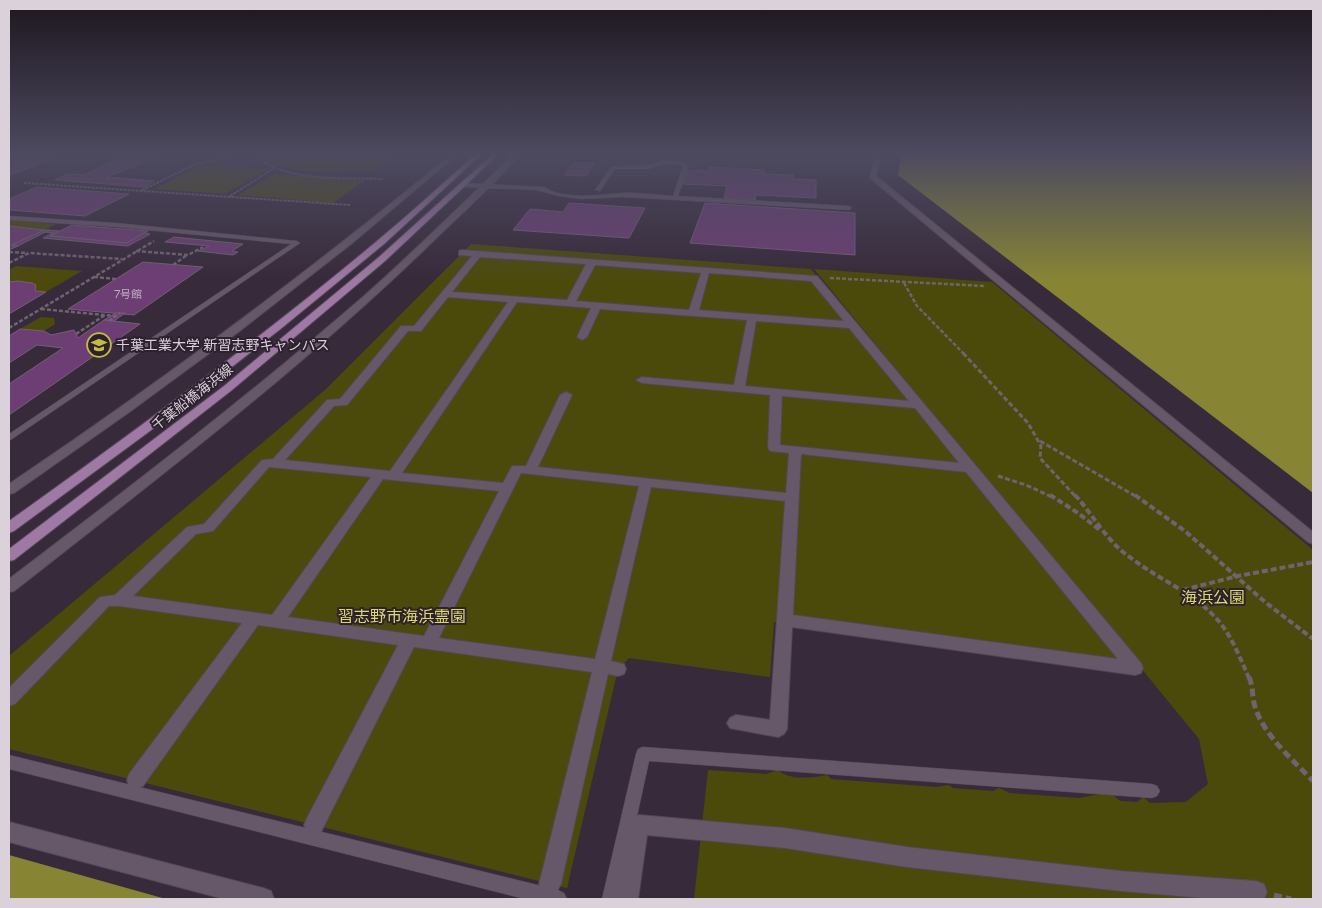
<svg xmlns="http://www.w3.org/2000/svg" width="1322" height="908" viewBox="0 0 1322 908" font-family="'Space Grotesk','Noto Sans JP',sans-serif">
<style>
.green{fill:#4c4a0b}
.water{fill:#878534}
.building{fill:#6d3e74;stroke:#716173}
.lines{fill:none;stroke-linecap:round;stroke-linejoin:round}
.lane-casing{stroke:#534755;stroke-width:1}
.street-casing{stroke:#534755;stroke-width:2}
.primary-casing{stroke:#534755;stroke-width:2}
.path-far4{stroke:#6f6371;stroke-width:2;stroke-dasharray:3 1;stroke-linecap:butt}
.path-far3{stroke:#6f6371;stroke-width:2.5;stroke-dasharray:4 2;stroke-linecap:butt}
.path-far2{stroke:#6f6371;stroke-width:3;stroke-dasharray:5 2.5;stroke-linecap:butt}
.path-far1{stroke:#6f6371;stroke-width:4;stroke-dasharray:6 3;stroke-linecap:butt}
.path{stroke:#6f6371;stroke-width:5;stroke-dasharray:8 4;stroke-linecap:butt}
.lane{fill:#675869;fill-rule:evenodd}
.street{fill:#675869;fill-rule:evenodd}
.primary{fill:#9e79a3;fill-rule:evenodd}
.labels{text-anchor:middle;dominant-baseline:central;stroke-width:4;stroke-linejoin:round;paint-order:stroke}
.number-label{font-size:11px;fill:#bfacc1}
.poi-label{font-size:14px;fill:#dad1db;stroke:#2d202f;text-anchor:start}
.street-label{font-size:14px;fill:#dad1db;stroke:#2d202f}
.near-park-label{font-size:16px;fill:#dcd96c;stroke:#2d202f}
</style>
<rect width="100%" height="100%" fill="#372a3a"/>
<g class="green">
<path d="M 259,153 L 396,153 C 389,158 379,169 371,171 C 367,172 360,170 355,171 C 334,172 270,175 259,153 Z"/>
<path d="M 202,164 L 269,169 L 225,194 L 155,189 Z"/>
<path d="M 274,174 L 365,180 L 333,203 L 238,195 Z"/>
<path d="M 9,220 L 56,224 L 44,230 L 9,226 Z"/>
<path d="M 471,244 L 811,269 L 1141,672 L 774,622 L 770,677 L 629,658 L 618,669 L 567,888 L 9,749 L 9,656 L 325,390 Z"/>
<path d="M 16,266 L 82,271 L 46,292 L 35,291 L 36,285 L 25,282 L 9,282 L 9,270 Z"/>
<path d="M 814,269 L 992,282 L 1313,550 L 1313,899 L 694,899 L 708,770 L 766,774 L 778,770 C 790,781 812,778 827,775 L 831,779 L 936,787 L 949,785 L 953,788 L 993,791 L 999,788 L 1010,793 L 1079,798 L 1110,792 L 1120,801 L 1137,802 L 1143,797 L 1150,803 L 1186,802 L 1208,784 L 1199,739 Z"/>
<path d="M 41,317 L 54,318 L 55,324 L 44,331 L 20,329 Z"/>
</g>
<g class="water">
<path d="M 901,153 L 1313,153 L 1313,493 L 898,175 Z"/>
<path d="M 9,855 L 166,899 L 9,899 Z"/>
</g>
<g class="building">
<path d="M 9,153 L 65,153 L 9,176 Z"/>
<path d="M 143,153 L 168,153 L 107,177 L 154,181 L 144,187 L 55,180 L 67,174 L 84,175 L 123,156 L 132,157 Z"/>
<path d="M 574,162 L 595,163 L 586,176 L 564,175 Z"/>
<path d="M 709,167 L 764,170 L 764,174 L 793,175 L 793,179 L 816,180 L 816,198 L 756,195 L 755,200 L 724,198 L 727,186 L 683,184 L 689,170 L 708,171 Z"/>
<path d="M 37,187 L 129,194 L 85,216 L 9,210 L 9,199 Z"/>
<path d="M 569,203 L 645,208 L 629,238 L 513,230 L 530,209 L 563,212 Z"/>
<path d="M 705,203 L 855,213 L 855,255 L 690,243 Z"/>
<path d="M 72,225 L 148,231 L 127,243 L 50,236 Z"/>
<path d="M 9,226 L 44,230 L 12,245 L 18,246 L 9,250 Z"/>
<path d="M 44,230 L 49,230 L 18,246 L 12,245 Z"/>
<path d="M 49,230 L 59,231 L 50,236 L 127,243 L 144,233 L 150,234 L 128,246 L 43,238 L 53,233 L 45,232 Z"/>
<path d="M 174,237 L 243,244 L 232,251 L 238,252 L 233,255 L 198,251 L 209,246 L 165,242 Z"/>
<path d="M 143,262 L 203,267 L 134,315 L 68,309 Z"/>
<path d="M 18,281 L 32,283 L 36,285 L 35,291 L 46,292 L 9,314 L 9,282 Z"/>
<path d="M 116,313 L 125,313 L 114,321 L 104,320 Z"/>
<path d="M 104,320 L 140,324 L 9,415 L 9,384 L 63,348 L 37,345 L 9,363 L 9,336 L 20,329 L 44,331 L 51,335 L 74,330 L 78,338 Z"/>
</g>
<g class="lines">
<g class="lane-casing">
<g id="lane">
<path d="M 663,160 L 683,162 L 689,166 L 678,196 L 849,206 L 852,208 L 849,210 L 623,197 L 581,199 L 559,196 L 536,190 L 462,187 L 459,185 L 462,183 L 545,187 C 562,200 598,195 622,193 C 639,192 656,195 673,196 L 683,166 L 682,165 L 663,164 L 649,169 L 615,169 L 600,191 L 595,190 L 611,167 L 648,165 Z"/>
<path d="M 9,216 L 116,223 L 297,241 L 300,243 L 9,441 L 9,434 L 291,244 L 116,227 L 9,220 Z"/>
<path d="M 643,747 L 1152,784 L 1157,786 L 1160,791 L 1157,796 L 1152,798 L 649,761 L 619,899 L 602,899 L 636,754 L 638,749 Z"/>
<path d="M 9,755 L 558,890 L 564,893 L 567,899 L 525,899 L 9,769 Z"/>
</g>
</g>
<g class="street-casing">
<g id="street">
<path d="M 453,153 L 459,153 L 351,244 L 241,330 L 128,413 L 14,493 L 9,494 L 9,484 C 162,381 310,271 453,153 Z"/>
<path d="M 515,153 L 521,153 C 493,186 459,216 427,247 C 299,371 155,480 14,591 L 9,592 L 9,579 C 129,488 250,395 364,296 C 416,250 465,201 515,153 Z"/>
<path d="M 876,153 L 882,153 L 876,176 L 1313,532 L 1313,544 L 1308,542 L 870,178 Z"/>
<path d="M 462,250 L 817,276 L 1141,663 L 1143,668 L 1141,673 L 1135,675 L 792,627 L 787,729 L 784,734 L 778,737 L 730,728 L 727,723 L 730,718 L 736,715 L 770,720 L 785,501 L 651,487 L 611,661 L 624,664 L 626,669 L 624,674 L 618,676 L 608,674 L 561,884 L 557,891 L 550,895 L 543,891 L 539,884 L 592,672 L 414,647 L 321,832 L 314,835 L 307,832 L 304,825 L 307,818 L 398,645 L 258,625 L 143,786 L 136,789 L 129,786 L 127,780 L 129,774 L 242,623 L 119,606 L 109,606 L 15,704 L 9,706 L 9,688 L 100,597 L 115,595 L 187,527 L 204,524 L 262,460 L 273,459 L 327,400 L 340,399 L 401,326 L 414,326 L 472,256 L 459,255 L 459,251 ZM 480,257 L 586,264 L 567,300 L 452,292 ZM 595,265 L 701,273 L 689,310 L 576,301 ZM 709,273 L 811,281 L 844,321 L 699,310 ZM 448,297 L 508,302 L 390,471 L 285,460 L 334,406 L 347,405 L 408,331 L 421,331 ZM 517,302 L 591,308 L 577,337 L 582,340 L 587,337 L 600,309 L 747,320 L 734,385 L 642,377 L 636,380 L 642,383 L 770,395 L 768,448 L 770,451 L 789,453 L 786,493 L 538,467 L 572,395 L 566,392 L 560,395 L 526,466 L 512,466 L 503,483 L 402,473 ZM 756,321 L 849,328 L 909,401 L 745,386 ZM 782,396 L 915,408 L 959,463 L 780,445 ZM 801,454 L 966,472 L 1118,659 L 793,615 ZM 269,467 L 371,477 L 272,615 L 133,596 L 196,534 L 213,531 ZM 521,473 L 639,486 L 595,659 L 439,638 ZM 383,479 L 499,491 L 424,636 L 288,617 Z"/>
<path d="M 639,815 L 785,828 L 907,847 L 1121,871 L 1256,881 L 1264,884 L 1267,892 L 1264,899 L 1215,899 L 1121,891 L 907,867 L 785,848 L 647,835 L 638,899 L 616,899 L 629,825 L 632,818 Z"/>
<path d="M 9,822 L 263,888 L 271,891 L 274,899 L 224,899 L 9,842 Z"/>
</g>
</g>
<g class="primary-casing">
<g id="primary">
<path d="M 477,153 L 483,153 L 384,244 L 283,327 L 150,431 L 14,531 L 9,533 L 9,521 C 134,432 259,340 377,241 C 411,213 444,182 477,153 Z"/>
<path d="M 494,153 L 500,153 L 385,261 L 232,390 L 14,560 L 9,561 L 9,549 L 224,386 L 379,257 Z"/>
</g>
</g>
<g class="path-far4">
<path d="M 251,153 C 284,183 341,177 383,179"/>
<path d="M 24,183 L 350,205"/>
<path d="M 142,190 L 196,164 L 249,153"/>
<path d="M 230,196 L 273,169"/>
</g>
<g class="path-far3">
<path d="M 136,251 L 188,255 L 203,247"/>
<path d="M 9,252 L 28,253"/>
<path d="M 9,263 L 29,253 L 122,259"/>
<path d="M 173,265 L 187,255"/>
<path d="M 94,277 L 116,279"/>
<path d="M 830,278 L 984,286"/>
<path d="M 904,283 L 917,306 L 964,354"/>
<path d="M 41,309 L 115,316"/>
<path d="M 109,321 L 120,313"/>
<path d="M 9,328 L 154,241"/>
<path d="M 76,334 L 105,315"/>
</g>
<g class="path-far2">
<path d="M 963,353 L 1028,423 L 1041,446 L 1040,458 L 1076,497"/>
<path d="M 1040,441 L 1137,497"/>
<path d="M 998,476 L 1026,485 L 1052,497"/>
</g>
<g class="path-far1">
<path d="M 1050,495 L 1078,513 L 1101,531"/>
<path d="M 1075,495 C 1094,516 1107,542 1131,558 C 1158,579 1192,592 1216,618 C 1231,634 1240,658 1249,678"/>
<path d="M 1135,495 L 1185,531 L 1265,602 L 1313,639"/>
<path d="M 1183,590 L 1238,576 L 1313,562"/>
</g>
<g class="path">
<path d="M 1249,677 C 1253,686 1252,694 1254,703 C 1261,733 1293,760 1313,781"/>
<path d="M 1274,895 L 1291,899"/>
</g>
<use href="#lane" class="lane"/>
<use href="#street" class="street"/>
<use href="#primary" class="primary"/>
</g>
<linearGradient id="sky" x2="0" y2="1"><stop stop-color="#1e1720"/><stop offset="0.55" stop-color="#4d4a60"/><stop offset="1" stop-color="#4d4a60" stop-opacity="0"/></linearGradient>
<rect width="1322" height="280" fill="url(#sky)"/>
<defs>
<g id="university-ring" transform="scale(1.25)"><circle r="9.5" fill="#2d202f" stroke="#c1bd40" stroke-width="1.5"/><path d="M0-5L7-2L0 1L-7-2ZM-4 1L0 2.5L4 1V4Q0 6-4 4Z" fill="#c1bd40"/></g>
</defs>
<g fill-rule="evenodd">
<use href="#university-ring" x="99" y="345"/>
</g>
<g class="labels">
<g class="number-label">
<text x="128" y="294">7号館</text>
</g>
<g class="poi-label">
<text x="116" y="345">千葉工業大学 新習志野キャンパス</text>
</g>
<g class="street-label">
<text transform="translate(192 397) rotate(-38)">千葉船橋海浜線</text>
</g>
<g class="near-park-label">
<text x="1213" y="597">海浜公園</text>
<text x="402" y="616">習志野市海浜霊園</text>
</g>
</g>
<rect width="1322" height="908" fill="none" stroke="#dad1db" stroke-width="20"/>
</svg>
